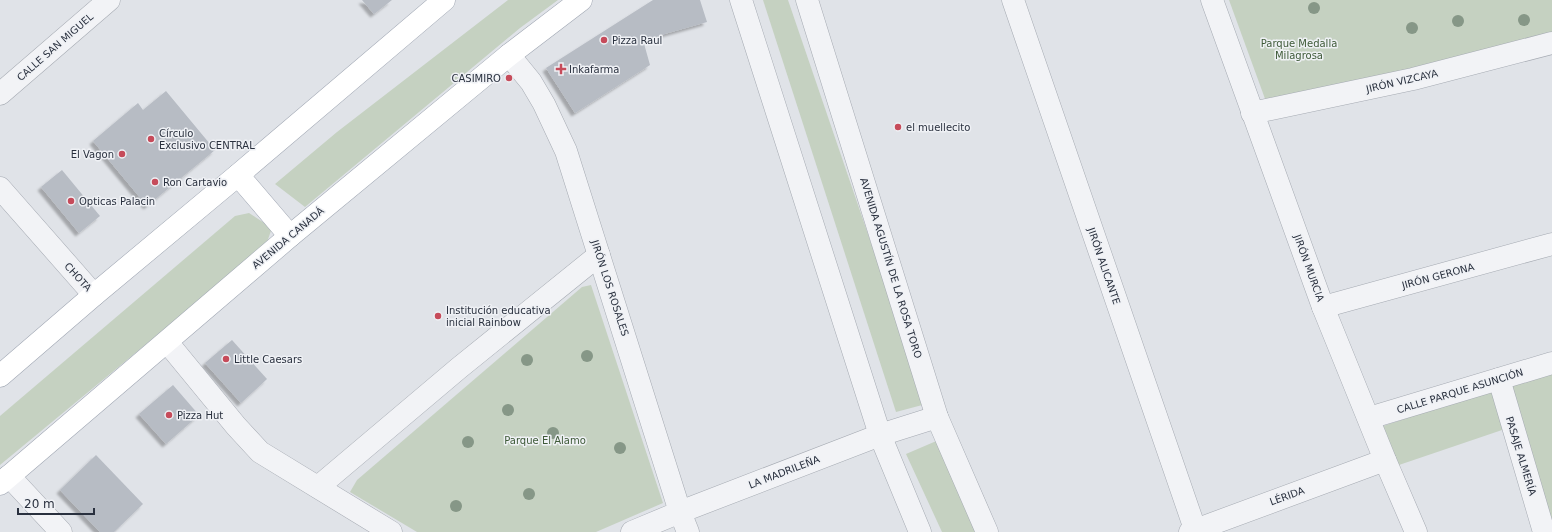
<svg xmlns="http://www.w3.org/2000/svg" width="1552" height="532" viewBox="0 0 1552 532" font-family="'DejaVu Sans',sans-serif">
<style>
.green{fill:#c5d1c1}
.building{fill:#b7bcc4;filter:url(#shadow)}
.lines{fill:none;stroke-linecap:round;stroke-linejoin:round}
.minor-casing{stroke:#a5aab2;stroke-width:23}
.major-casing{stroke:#a0a7b3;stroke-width:23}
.minor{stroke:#f2f3f6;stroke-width:22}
.major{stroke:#fff;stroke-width:22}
.tree{fill:#869787}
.poi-dot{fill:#c64b5a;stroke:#eff1f5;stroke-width:1.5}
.labels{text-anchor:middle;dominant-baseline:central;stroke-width:3;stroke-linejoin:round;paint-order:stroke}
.poi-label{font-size:10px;fill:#29303e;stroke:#eff1f5;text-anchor:start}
.park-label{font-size:10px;fill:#3d5937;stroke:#eff1f5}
.street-label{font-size:10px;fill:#29303e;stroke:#eff1f5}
</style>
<defs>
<filter id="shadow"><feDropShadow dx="-3.5" dy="3.5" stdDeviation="1" flood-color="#0004"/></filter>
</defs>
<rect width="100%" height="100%" fill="#e0e3e8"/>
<g class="green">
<path d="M 508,0 L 558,0 L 520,28 L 305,207 L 275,184 L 337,132 Z"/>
<path d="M 763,0 L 788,0 L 926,404 L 896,412 Z"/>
<path d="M 1229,0 L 1552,0 L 1552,36 L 1268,107 Z"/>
<path d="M 249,213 L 272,228 L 266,245 L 0,465 L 0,416 L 235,216 Z"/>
<path d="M 591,285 L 663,503 L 596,532 L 417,532 L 350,492 L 357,480 L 582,287 Z"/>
<path d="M 1552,370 L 1552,527 L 1507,384 Z"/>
<path d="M 1492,390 L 1505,429 L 1396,466 L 1380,427 Z"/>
<path d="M 941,439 L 980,532 L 942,532 L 906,454 Z"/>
</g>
<g class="building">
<path d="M 362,0 L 392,0 L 374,14 Z"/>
<path d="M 653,0 L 700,0 L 707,22 L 643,40 L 650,65 L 575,113 L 546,68 Z"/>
<path d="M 166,91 L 215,150 L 147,206 L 93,141 L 138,103 L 143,110 Z"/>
<path d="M 62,170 L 100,216 L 79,233 L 41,187 Z"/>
<path d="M 232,340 L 267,379 L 241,403 L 205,363 Z"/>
<path d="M 173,385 L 199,415 L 166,444 L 139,414 Z"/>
<path d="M 96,455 L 143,504 L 114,532 L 100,532 L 60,490 Z"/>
</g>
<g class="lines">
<g class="minor-casing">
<g id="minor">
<path d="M 741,0 L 880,435 L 920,532"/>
<path d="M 807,0 L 937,417 L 987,532"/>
<path d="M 1013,0 L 1196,532"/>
<path d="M 1212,0 L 1323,307 L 1385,460 L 1416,532"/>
<path d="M 509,55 L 531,82 L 544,104 L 566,151 L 680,512 L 688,532"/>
<path d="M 0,94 L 109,0"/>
<path d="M 1252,113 L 1413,79 L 1552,43"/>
<path d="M 0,188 L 94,295"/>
<path d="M 1323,307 L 1552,244"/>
<path d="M 167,342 L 236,426 L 260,452 L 391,532"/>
<path d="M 1499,379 L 1544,532"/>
<path d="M 1369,418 L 1552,363"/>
<path d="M 9,476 L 61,532"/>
<path d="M 318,487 L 459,368 L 599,255"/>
<path d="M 632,532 L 680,512 L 880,435 L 937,417"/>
<path d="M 1190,532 L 1385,460"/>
</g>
</g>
<g class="major-casing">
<g id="major">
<path d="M 238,175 L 290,236"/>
<path d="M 0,376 L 94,295 L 238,175 L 444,0"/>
<path d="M 0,484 L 290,236 L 509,55 L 581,0"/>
</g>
</g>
<use href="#minor" class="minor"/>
<use href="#major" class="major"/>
</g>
<g class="tree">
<circle cx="1314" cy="8" r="6"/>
<circle cx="1524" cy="20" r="6"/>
<circle cx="1458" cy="21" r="6"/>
<circle cx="1412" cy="28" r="6"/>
<circle cx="587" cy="356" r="6"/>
<circle cx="527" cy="360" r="6"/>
<circle cx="508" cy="410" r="6"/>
<circle cx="553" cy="433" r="6"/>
<circle cx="468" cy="442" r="6"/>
<circle cx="620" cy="448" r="6"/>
<circle cx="529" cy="494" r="6"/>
<circle cx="456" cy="506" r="6"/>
</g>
<g class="poi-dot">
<circle cx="604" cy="40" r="4"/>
<path d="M559 63h4v4h4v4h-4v4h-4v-4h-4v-4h4z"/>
<circle cx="509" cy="78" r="4"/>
<circle cx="898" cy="127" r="4"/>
<circle cx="151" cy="139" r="4"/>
<circle cx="122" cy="154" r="4"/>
<circle cx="155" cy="182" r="4"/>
<circle cx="71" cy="201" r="4"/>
<circle cx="438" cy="316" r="4"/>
<circle cx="226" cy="359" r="4"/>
<circle cx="169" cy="415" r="4"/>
</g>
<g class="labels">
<g class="poi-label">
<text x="612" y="40">Pizza Raul</text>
<text x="569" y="69">Inkafarma</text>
<text x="501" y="78" text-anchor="end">CASIMIRO</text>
<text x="906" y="127">el muellecito</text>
<text x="159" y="133">Círculo<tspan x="159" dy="12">Exclusivo CENTRAL</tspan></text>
<text x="114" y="154" text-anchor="end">El Vagon</text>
<text x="163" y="182">Ron Cartavio</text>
<text x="79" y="201">Opticas Palacin</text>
<text x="446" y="310">Institución educativa<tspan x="446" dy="12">inicial Rainbow</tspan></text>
<text x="234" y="359">Little Caesars</text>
<text x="177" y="415">Pizza Hut</text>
</g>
<g class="park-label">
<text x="1299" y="43">Parque Medalla<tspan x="1299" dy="12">Milagrosa</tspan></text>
<text x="545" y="440">Parque El Alamo</text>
</g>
<g class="street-label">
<text transform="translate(55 47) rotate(-41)">CALLE SAN MIGUEL</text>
<text transform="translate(1402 81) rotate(-13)">JIRÓN VIZCAYA</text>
<text transform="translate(288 238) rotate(-40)">AVENIDA CANADÁ</text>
<text transform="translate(1104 266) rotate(71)">JIRÓN ALICANTE</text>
<text transform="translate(891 268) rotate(73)">AVENIDA AGUSTÍN DE LA ROSA TORO</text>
<text transform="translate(1309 268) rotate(70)">JIRÓN MURCIA</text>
<text transform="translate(1438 276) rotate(-15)">JIRÓN GERONA</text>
<text transform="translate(78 277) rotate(48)">CHOTA</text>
<text transform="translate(610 288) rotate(72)">JIRÓN LOS ROSALES</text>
<text transform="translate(1460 391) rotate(-17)">CALLE PARQUE ASUNCIÓN</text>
<text transform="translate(1521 456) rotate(73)">PASAJE ALMERÍA</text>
<text transform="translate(784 472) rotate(-21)">LA MADRILEÑA</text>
<text transform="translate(1287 496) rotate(-20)">LÉRIDA</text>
</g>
</g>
<path d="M18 508v6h76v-6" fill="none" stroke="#29303e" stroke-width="2"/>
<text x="24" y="508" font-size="12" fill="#29303e" stroke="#eff1f5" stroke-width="3" paint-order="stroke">20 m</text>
</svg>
